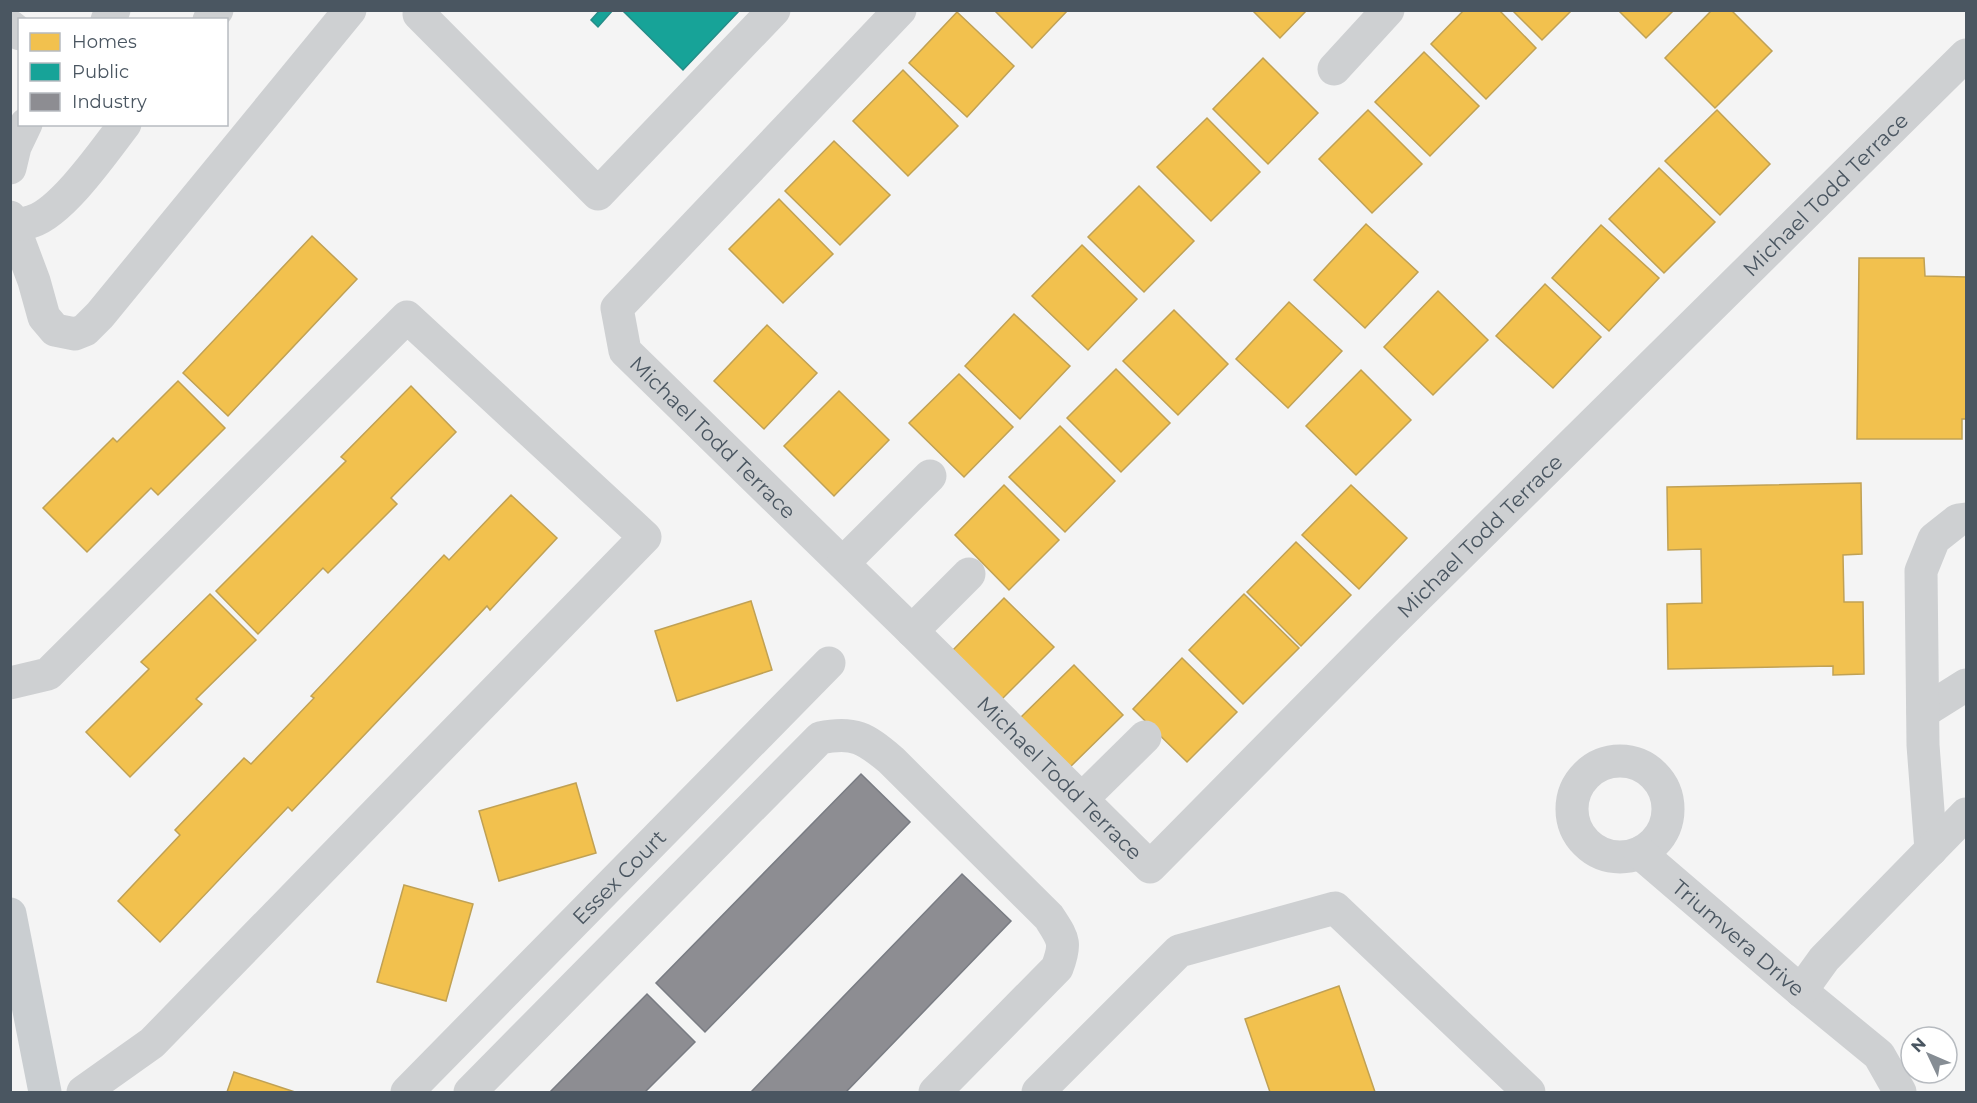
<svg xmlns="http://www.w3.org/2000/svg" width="1977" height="1103" viewBox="0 0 1977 1103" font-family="Montserrat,sans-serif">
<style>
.homes{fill:#f2c14e;stroke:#c0a154;stroke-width:1.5}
.public{fill:#17a398;stroke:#268c88;stroke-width:1.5}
.industry{fill:#8d8d92;stroke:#797c83;stroke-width:1.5}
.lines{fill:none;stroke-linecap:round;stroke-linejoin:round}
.minor{stroke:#ced0d2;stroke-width:33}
.major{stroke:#caced1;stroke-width:33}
.labels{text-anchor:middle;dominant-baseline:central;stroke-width:6;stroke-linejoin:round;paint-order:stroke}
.street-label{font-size:21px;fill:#4a5661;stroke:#fff}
</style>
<rect width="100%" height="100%" fill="#f4f4f4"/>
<g class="homes">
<path d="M 994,10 L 1068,10 L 1032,48 Z"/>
<path d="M 1252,10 L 1307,10 L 1280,38 Z"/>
<path d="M 1464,10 L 1499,10 L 1536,48 L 1486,99 L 1431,44 Z"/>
<path d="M 1512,10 L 1572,10 L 1542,40 Z"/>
<path d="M 1618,10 L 1674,10 L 1646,38 Z"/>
<path d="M 1712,10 L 1731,10 L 1772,51 L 1715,108 L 1665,58 Z"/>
<path d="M 957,12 L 1014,66 L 967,117 L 909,63 Z"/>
<path d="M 1424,52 L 1479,106 L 1430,156 L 1375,102 Z"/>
<path d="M 1263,58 L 1318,113 L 1268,164 L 1213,109 Z"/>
<path d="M 903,70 L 958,126 L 908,176 L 853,121 Z"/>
<path d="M 1368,110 L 1422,164 L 1372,213 L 1319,159 Z"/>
<path d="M 1717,110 L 1770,164 L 1720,215 L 1665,161 Z"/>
<path d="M 1207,118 L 1260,172 L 1211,221 L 1157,167 Z"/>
<path d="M 834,141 L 890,195 L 840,245 L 785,191 Z"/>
<path d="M 1659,168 L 1715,222 L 1664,273 L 1609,219 Z"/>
<path d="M 1139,186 L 1194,241 L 1144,292 L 1088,237 Z"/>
<path d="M 779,199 L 833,254 L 783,303 L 729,249 Z"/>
<path d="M 1366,224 L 1418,272 L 1365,328 L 1314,280 Z"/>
<path d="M 1601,225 L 1659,278 L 1609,331 L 1552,278 Z"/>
<path d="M 312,236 L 357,279 L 228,416 L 183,373 Z"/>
<path d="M 1082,245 L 1137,299 L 1088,350 L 1032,296 Z"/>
<path d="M 1859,258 L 1924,258 L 1925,276 L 1966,277 L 1966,419 L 1962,419 L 1962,439 L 1857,439 Z"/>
<path d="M 1545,284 L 1601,337 L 1553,388 L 1496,336 Z"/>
<path d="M 1438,291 L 1488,340 L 1433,395 L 1384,347 Z"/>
<path d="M 1289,302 L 1342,351 L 1288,408 L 1236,359 Z"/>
<path d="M 1174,310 L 1228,364 L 1178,415 L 1123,361 Z"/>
<path d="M 1014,314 L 1070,366 L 1020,419 L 965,366 Z"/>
<path d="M 767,325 L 817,373 L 764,429 L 714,381 Z"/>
<path d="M 1116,369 L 1170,423 L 1121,472 L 1067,418 Z"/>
<path d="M 1361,370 L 1411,420 L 1356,475 L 1306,426 Z"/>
<path d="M 959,374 L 1013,427 L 964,477 L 909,423 Z"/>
<path d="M 178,381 L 225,428 L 158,495 L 151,488 L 87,552 L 43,508 L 113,438 L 117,442 Z"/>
<path d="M 411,386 L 456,432 L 391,498 L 397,504 L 328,573 L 323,568 L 258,634 L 216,591 L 346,461 L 341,457 Z"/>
<path d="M 839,391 L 889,440 L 834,496 L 784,446 Z"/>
<path d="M 1060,426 L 1115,481 L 1065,532 L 1009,477 Z"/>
<path d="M 1861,483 L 1862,554 L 1843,555 L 1844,602 L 1863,602 L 1864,674 L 1833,675 L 1833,666 L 1668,669 L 1667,604 L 1702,603 L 1701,549 L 1668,550 L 1667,487 Z"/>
<path d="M 1004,485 L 1059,540 L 1009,590 L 955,535 Z"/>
<path d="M 1351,485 L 1407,538 L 1359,589 L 1302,535 Z"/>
<path d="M 511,495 L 557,538 L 490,610 L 487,606 L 292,811 L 288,807 L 160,942 L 118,901 L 180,835 L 175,830 L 244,758 L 251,764 L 314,698 L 311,696 L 444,555 L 449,560 Z"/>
<path d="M 1296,542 L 1351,595 L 1301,646 L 1247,592 Z"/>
<path d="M 210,594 L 256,640 L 196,699 L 202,704 L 130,777 L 86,732 L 149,669 L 141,662 Z"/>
<path d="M 1244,594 L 1299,648 L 1243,704 L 1189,650 Z"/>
<path d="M 1004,598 L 1054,647 L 999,702 L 950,653 Z"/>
<path d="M 751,601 L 772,670 L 677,701 L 655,631 Z"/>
<path d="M 1182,658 L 1237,712 L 1187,762 L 1133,709 Z"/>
<path d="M 1074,665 L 1123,715 L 1067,770 L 1018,720 Z"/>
<path d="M 576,783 L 596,853 L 499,881 L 479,811 Z"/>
<path d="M 404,885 L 473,904 L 446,1001 L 377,982 Z"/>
<path d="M 1339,986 L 1375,1092 L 1270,1092 L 1245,1019 Z"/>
<path d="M 234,1072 L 295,1092 L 227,1092 Z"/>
</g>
<g class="public">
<path d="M 600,10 L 613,10 L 598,27 L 591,20 Z"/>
<path d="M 622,10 L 740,10 L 683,70 Z"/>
</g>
<g class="industry">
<path d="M 861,774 L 910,822 L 705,1032 L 656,983 Z"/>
<path d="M 962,874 L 1011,921 L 846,1092 L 751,1092 Z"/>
<path d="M 647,994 L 695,1042 L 645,1092 L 550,1092 Z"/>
</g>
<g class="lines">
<g class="minor">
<path d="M 422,10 L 419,14 L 598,194 L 774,10"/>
<path id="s1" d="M 900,10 L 617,308 L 625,351 L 912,631 L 1150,867 L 1387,627 L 1966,55"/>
<path d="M 107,20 L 114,10"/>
<path d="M 209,20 L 217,10"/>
<path d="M 10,26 L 20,34"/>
<path d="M 1334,69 L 1388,10"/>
<path d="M 10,168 L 15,147 L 26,124"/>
<path d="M 10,217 L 34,281 L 44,317 L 55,330 L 75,334 L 85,330 L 100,315 L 350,10"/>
<path d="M 10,225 C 18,224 26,224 33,221 C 63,211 105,150 125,124"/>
<path d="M 843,563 L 930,476"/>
<path d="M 912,631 L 969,574"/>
<path d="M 10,683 L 48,674 L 407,317 L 645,537 L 152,1043 L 83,1092"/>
<path d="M 1923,712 L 1966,685"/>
<circle cx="1620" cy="809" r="48"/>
<path d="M 1082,799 L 1145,737"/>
<path d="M 1931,850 L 1923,745 L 1921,571 L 1934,539 L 1958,520 L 1966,519"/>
<path id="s2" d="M 1640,853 L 1801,991 L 1879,1055 L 1900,1092"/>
<path d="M 1801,991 L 1824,959 L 1966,814"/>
<path id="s3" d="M 407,1092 L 829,663"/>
<path d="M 470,1092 L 820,738 C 854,731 865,738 891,760 L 1049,917 C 1063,939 1067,942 1057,968 L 935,1092"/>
<path d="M 1038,1092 L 1179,951 L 1335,908 L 1529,1092"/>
</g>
<path class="major" d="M 10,914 L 45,1092"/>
</g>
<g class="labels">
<g class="street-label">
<text stroke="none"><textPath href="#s1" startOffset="2144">Michael Todd Terrace</textPath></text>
<text stroke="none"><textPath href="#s1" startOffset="578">Michael Todd Terrace</textPath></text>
<text stroke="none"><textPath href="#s1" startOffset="1658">Michael Todd Terrace</textPath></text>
<text stroke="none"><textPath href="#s1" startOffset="1064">Michael Todd Terrace</textPath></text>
<text stroke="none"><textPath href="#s3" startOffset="302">Essex Court</textPath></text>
<text stroke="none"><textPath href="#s2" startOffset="130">Triumvera Drive</textPath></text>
</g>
</g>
<rect width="1977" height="1103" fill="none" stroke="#4a5661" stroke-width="24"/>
<rect x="18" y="18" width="210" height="108" fill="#ffffff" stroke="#b7bbc0" stroke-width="1.5"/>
<rect x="30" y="33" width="30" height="18" fill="#f2c14e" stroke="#b7bbc0" stroke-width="1.5"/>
<text x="72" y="48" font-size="18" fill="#4a5661">Homes</text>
<rect x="30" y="63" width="30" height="18" fill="#17a398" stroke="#b7bbc0" stroke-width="1.5"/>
<text x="72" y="78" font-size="18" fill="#4a5661">Public</text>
<rect x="30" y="93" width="30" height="18" fill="#8d8d92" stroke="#b7bbc0" stroke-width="1.5"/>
<text x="72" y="108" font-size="18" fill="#4a5661">Industry</text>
<g transform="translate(1929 1055) rotate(314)"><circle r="28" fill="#ffffff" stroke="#b7bbc0" stroke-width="1.5"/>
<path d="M0-4.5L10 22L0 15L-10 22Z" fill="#868d94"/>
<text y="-9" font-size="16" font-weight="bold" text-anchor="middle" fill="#4a5661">N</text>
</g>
</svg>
